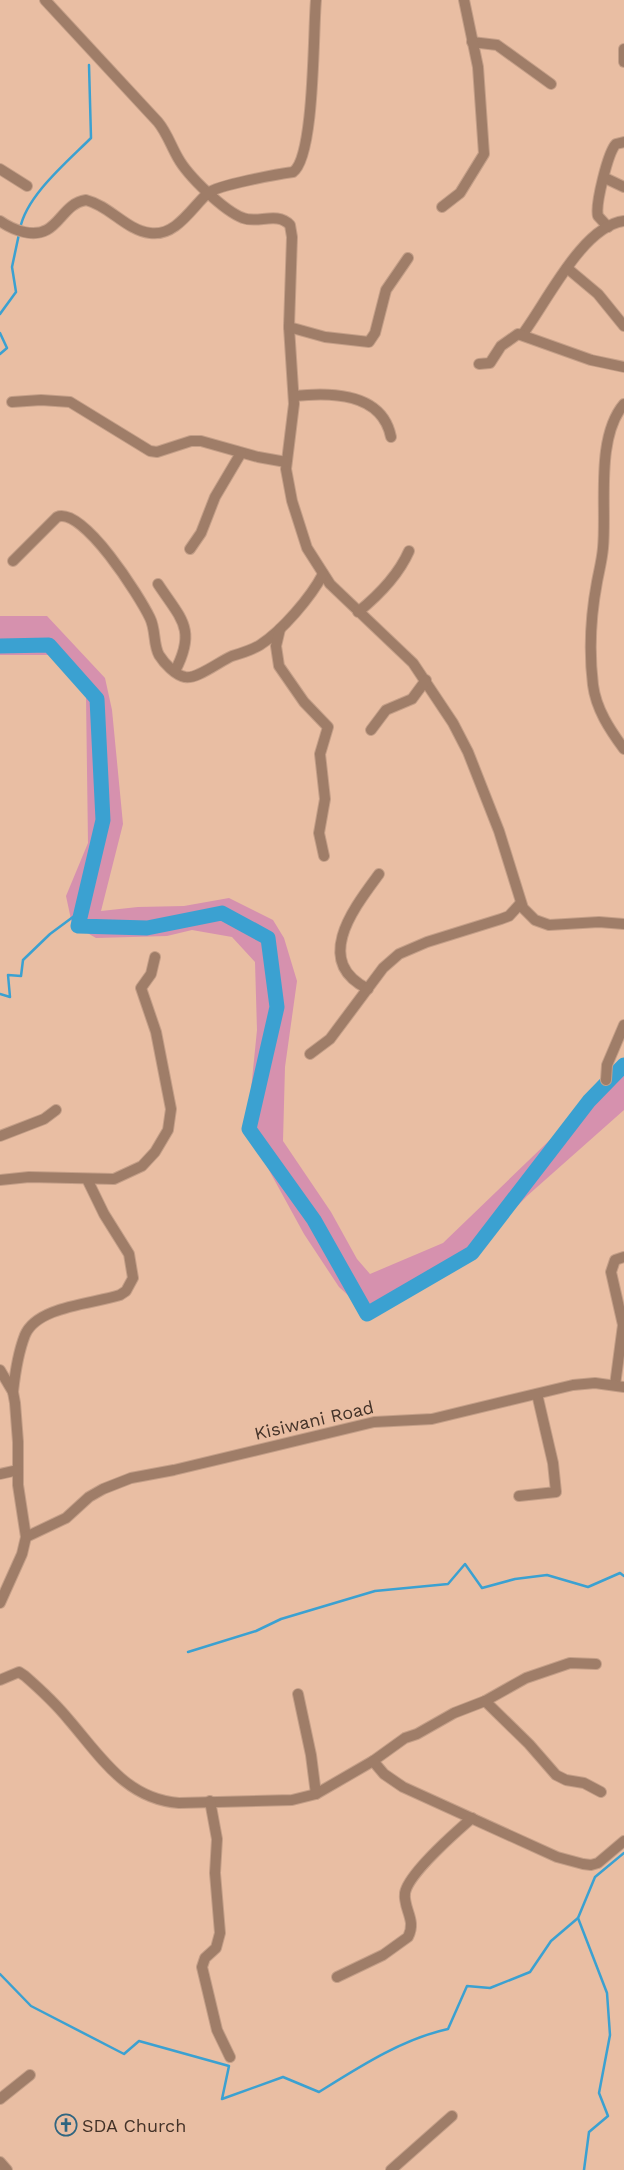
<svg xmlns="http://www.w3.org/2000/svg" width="624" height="2170" viewBox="0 0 624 2170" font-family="'Work Sans',sans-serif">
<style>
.green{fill:#d691ae}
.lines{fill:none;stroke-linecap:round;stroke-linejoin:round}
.stream{stroke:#3ba1d1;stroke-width:2.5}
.river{stroke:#3ba1d1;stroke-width:15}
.minor-casing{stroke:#c49f88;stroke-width:12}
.minor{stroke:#9f7d68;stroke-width:10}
.labels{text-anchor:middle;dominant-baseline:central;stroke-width:4;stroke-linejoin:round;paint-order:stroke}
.street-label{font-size:18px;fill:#433228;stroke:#e9bea3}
.poi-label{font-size:18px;fill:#433228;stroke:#e9bea3;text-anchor:start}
</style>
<rect width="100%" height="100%" fill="#e9bea3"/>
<path class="green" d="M 0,616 L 47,616 L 105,678 L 112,710 L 123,824 L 101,911 L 138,907 L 184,906 L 229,898 L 273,920 L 284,938 L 297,981 L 285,1067 L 283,1141 L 331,1212 L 357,1259 L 370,1274 L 443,1243 L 608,1084 L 624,1061 L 624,1110 L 527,1196 L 470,1255 L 371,1316 L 339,1287 L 304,1234 L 247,1130 L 257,1030 L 255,962 L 232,937 L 192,930 L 167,936 L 96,938 L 72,924 L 66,896 L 88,843 L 86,696 L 51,655 L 0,655 Z"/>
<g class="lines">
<g class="stream">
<path d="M 20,229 C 26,196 67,162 91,138 L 89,65"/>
<path d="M 0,314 L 16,292 L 12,267 L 19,234"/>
<path d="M 0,333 L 7,348 L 0,354"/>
<path d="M 0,994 L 10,997 L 8,975 L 21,976 L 23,960 L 50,934 L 81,911"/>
<path d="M 188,1652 L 256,1631 L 281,1619 L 375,1591 L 448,1584 L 465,1564 L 482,1588 L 515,1579 L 547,1575 L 588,1587 L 620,1573 L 624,1576"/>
<path d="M 0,1974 L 31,2006 L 124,2054 L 139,2041 L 229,2066 L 222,2099 L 283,2077 L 319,2092 C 359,2067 402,2039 448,2029 L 467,1986 L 490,1988 L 530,1972 L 551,1941 L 578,1918"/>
<path d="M 584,2170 L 589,2132 L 608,2116 L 599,2093 L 610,2035 L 607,1993 L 578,1918 L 595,1877 L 624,1853"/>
</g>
<path class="river" d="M 0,646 L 49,645 L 97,699 L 103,820 L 78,926 L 147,928 L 222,913 L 268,938 L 277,1007 L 249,1129 L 314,1220 L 367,1314 L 472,1253 L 589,1101 L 624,1065"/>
<g class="minor-casing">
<g id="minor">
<path d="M 45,0 L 158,122 C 167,133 171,146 178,158 C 188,176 224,211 243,218 C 258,224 277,211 290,225 L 292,237 L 289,327 L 294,404 L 286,469 L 292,501 L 307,548 L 330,584 L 413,663 L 453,723 L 468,752 L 499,831 L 523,908 L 535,920 L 549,925 L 599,922 L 624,924"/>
<path d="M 472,42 L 497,45 L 551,84"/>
<path d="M 624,49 L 624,62"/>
<path d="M 0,169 L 27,186"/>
<path d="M 605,178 L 624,187"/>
<path d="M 442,207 L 460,193 L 484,154 L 478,67 L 464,0"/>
<path d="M 0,221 C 7,226 15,230 24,232 C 59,240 59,204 86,200 C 110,206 126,230 150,233 C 176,237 192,207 208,193 C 218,185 278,174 293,172 C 315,157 313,30 316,0"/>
<path d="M 608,227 L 598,216 C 595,205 608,152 616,144 L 624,142"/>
<path d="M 567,268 L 598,294 L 624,326"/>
<path d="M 289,327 L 325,337 L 369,342 L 375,333 L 386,290 L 408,258"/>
<path d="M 522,335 C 546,304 582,226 624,221"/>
<path d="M 479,364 L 490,363 L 501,346 L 518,334 L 591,360 L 624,367"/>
<path d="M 294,396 C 330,392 382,392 391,437"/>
<path d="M 12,402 L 41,400 L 70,402 L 150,451 L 157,452 L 191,441 L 201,441 L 258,457 L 286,462"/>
<path d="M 624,404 C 595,438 607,507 603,548 C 602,560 599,571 597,582 C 591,614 589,652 593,685 C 596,709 610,730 624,749"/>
<path d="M 190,549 L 201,533 L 215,497 L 241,453"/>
<path d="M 13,561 L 57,517 C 83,506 140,597 150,618 C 156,630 153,644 159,655 C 164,663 175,675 185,677 C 196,680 220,661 232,656 C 242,653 252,650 260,645 C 282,631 311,597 323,574"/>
<path d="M 158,584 C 181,619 197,629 175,671"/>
<path d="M 358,612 C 379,595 398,576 409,551"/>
<path d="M 280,629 L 276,646 L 279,666 L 304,702 L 328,727 L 320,754 L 325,799 L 319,833 L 324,856"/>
<path d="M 371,730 L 386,710 L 412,699 L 426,680"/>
<path d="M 368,989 C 312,961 354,908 379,874"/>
<path d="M 310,1054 L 330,1039 L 383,968 L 399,954 L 427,942 L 501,919 L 509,916 L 520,904"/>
<path d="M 606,1080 L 607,1065 L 624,1025"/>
<path d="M 0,1136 L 44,1119 L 56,1110"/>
<path d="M 0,1180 L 29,1177 L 114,1179 L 142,1166 L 155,1152 L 168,1130 L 171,1109 L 156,1032 L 141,988 L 151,974 L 155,957"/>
<path d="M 0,1370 L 13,1392 L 15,1403 L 18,1442 L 18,1485 L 26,1537 L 22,1554 L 0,1603"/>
<path d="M 615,1385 L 623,1325 L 611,1272 L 615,1260 L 624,1257"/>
<path d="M 13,1392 C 15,1373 18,1353 25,1335 C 37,1306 93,1304 120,1295 L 126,1291 L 133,1278 L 129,1254 L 104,1214 L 87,1179"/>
<path d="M 0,1474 L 18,1470"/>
<path d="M 519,1496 L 556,1492 L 553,1463 L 537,1394"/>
<path d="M 26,1537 L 66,1518 L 89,1497 L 103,1489 L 131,1478 L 174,1470 L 374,1422 L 432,1419 L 573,1385 L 595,1383 L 624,1387"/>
<path d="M 0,1680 L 19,1672 L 25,1676 C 41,1690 56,1704 69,1720 C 101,1757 126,1799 179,1803 L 292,1800 L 316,1794 L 373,1761 L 405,1738 L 417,1734 L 454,1713 L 485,1701 L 526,1678 L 570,1663 L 596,1664"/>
<path d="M 298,1694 L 311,1755 L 316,1794"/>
<path d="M 485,1701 L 529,1744 L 556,1775 L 566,1780 L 584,1783 L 601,1792"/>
<path d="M 373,1761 L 384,1774 L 403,1787 L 557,1857 L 583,1864 L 591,1865 L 598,1863 L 624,1841"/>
<path d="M 210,1801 L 217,1839 L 215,1873 L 220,1933 L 216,1948 L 205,1958 L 202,1967 L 217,2030 L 230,2057"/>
<path d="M 337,1977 L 383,1955 L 408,1937 C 417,1920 403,1909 405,1893 C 408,1874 457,1831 472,1818"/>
<path d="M 0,2099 L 30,2075"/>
<path d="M 0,2162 L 7,2170"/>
<path d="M 391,2170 L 452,2116"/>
</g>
</g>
<use href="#minor" class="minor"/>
</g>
<defs>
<g id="church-ring" transform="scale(1.125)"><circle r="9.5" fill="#e9bea3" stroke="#2f6580" stroke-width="1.5"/><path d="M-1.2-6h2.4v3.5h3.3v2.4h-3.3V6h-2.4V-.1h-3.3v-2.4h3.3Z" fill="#2f6580"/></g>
</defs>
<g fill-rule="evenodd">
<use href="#church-ring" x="66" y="2125"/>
</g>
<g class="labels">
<g class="street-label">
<text transform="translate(314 1420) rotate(-13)">Kisiwani Road</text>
</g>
<g class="poi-label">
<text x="82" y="2125">SDA Church</text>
</g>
</g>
</svg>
